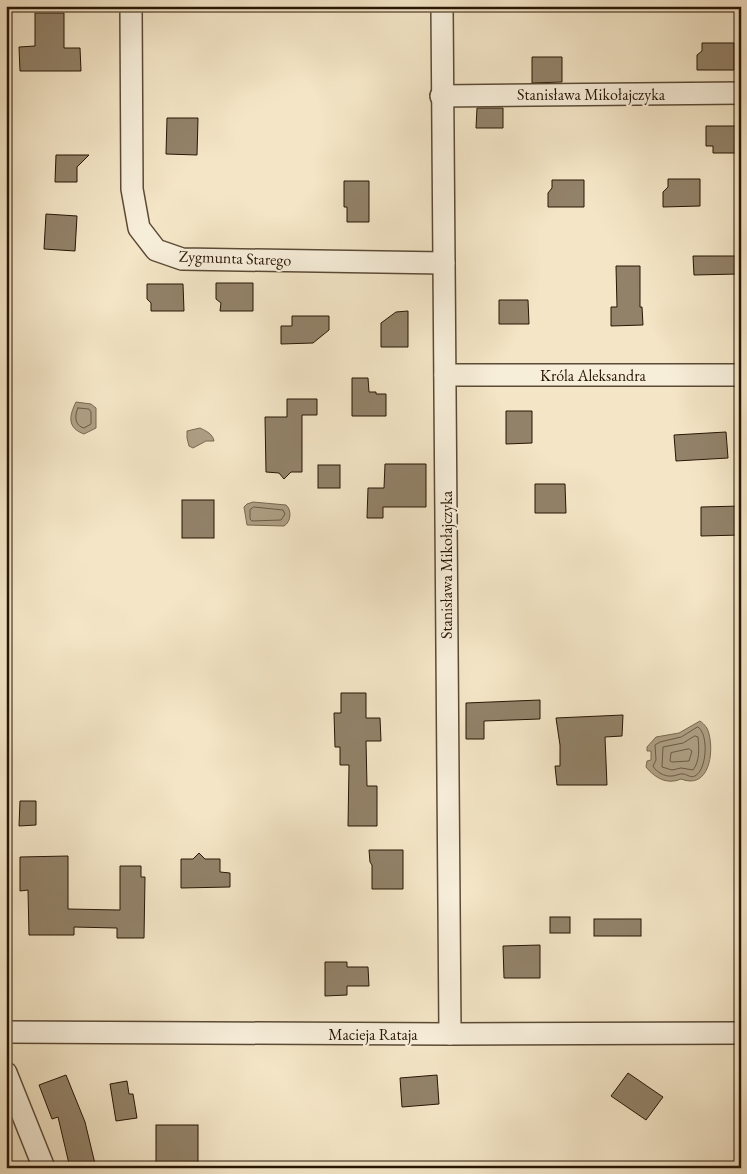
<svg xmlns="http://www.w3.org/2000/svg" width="747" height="1174" viewBox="0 0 747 1174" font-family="'EB Garamond',serif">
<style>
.water{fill:#ae9f84;stroke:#786851}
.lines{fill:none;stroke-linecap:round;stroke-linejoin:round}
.shore{stroke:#6b5a44;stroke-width:1}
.building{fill:#928269;stroke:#281605}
.street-casing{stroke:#5b4a35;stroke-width:24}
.street{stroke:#f7eeda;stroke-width:21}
.labels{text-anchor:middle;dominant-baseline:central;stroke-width:4.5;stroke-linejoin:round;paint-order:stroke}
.street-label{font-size:16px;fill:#281605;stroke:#f7eeda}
</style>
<rect width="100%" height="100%" fill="#f3e5c6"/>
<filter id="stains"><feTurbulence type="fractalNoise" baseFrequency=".004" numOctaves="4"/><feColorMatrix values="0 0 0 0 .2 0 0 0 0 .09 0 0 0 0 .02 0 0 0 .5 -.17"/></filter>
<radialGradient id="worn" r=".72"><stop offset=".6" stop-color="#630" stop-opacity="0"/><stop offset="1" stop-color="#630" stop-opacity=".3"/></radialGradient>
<g class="water">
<path d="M 76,402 L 91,404 L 96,408 L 96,428 L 84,434 C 67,428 69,416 76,402 Z"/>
<path d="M 200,428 C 206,431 213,434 214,441 L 206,441 L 193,448 L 189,446 L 187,438 L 187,431 Z"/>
<path d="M 253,502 L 286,505 C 292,510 291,522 284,526 L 247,525 L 244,507 L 247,504 Z"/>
<path d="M 700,721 C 704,724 708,728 709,734 C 714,753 709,790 681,779 C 667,785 655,778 646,767 L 647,761 L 651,760 L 651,751 L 647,751 L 647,747 L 656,737 L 679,733 Z"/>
</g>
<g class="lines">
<g class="shore">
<path d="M 78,408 L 89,409 L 91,412 L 91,424 L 84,428 C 75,426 74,416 78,408 Z"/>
<path d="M 254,507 L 283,510 L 285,514 L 281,520 L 252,521 L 250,519 L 250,510 Z"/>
<path d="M 698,727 C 709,734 707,770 695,776 C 691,778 688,775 684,774 C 679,773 677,776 672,776 C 665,777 656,772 653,766 L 656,760 L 655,745 L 660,742 L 681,737 Z"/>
<path d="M 695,736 L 698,737 C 699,748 700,761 693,770 L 681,768 L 672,770 L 662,767 L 663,747 L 683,743 Z"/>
<path d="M 689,749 L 692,751 L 689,761 L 672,762 L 670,761 L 671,753 Z"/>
</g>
</g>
<g class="building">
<path d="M 35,13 L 64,13 L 64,48 L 80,48 L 81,71 L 20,71 L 19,47 L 35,46 Z"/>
<path d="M 702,43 L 734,43 L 734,70 L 697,70 L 697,55 L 702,51 Z"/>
<path d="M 532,57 L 562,57 L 562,82 L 532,83 Z"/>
<path d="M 477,108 L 503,108 L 503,128 L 476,128 Z"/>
<path d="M 167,118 L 198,118 L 197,155 L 166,154 Z"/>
<path d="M 706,126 L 741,126 L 741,153 L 713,153 L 713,146 L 706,146 Z"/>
<path d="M 56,155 L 89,155 L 77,167 L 77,182 L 55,182 Z"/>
<path d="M 668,179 L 700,179 L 700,206 L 663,207 L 663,192 L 668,187 Z"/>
<path d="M 552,180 L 584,180 L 584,207 L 548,207 L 548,193 L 552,188 Z"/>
<path d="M 344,181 L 369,181 L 369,222 L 347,222 L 347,207 L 344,207 Z"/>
<path d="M 46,214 L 77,216 L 75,251 L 44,249 Z"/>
<path d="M 693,256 L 737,256 L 738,274 L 694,275 Z"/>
<path d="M 616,266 L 640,266 L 640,307 L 642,307 L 643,325 L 611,326 L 611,307 L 617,307 Z"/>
<path d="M 216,283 L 253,283 L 253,311 L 220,311 L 221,303 L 216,299 Z"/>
<path d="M 147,284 L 183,284 L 184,311 L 151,311 L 151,303 L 147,299 Z"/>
<path d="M 499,300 L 528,300 L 529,324 L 499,324 Z"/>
<path d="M 408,311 L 408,347 L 381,347 L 381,323 L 396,312 Z"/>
<path d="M 292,316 L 329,316 L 329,330 L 313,343 L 281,344 L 281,326 L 292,326 Z"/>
<path d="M 352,378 L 368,378 L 369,392 L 376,392 L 376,394 L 386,394 L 386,416 L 352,416 Z"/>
<path d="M 287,399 L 317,399 L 317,415 L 302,415 L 302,472 L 291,472 L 284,479 L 279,473 L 266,472 L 265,417 L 287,417 Z"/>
<path d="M 506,411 L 532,411 L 532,443 L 506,444 Z"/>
<path d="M 726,432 L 728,458 L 676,461 L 674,435 Z"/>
<path d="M 385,464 L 426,464 L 426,507 L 383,507 L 383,518 L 367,518 L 368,488 L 384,488 Z"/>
<rect x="318" y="465" width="22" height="23"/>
<path d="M 535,484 L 565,484 L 566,513 L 535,513 Z"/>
<rect x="182" y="500" width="32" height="38"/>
<path d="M 741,506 L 741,535 L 701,536 L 701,507 Z"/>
<path d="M 341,693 L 366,693 L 366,718 L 380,718 L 381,741 L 366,741 L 367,786 L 377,786 L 377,826 L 348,826 L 349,765 L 340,765 L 340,747 L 335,747 L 334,713 L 341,713 Z"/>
<path d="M 540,700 L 540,719 L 484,721 L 484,739 L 466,739 L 466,703 Z"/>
<path d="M 623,715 L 622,736 L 605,737 L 607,785 L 557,785 L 555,766 L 560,766 L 560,745 L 556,718 Z"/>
<path d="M 20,801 L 36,801 L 36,825 L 19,826 Z"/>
<path d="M 369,850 L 403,850 L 403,889 L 372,889 L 372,865 L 370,862 Z"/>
<path d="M 199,853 L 205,859 L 220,859 L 220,872 L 230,873 L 230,887 L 181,888 L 181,859 L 193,859 Z"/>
<path d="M 68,856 L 68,909 L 120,910 L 120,866 L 141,866 L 141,877 L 145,877 L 144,938 L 117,938 L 117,928 L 74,927 L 74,935 L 29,935 L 28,890 L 20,891 L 20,857 Z"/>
<rect x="550" y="917" width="20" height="16"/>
<rect x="594" y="919" width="47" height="17"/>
<path d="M 540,945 L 540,978 L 504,978 L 503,946 Z"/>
<path d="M 325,962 L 347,962 L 347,967 L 368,967 L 369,986 L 347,986 L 347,995 L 325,996 Z"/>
<path d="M 628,1073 L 663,1097 L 646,1120 L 611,1096 Z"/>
<path d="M 66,1075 L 85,1122 L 96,1168 L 70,1168 L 58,1117 L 52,1119 L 39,1085 Z"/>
<path d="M 437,1075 L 439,1104 L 402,1107 L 400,1078 Z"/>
<path d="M 127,1081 L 129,1094 L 133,1094 L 137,1118 L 116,1121 L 110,1084 Z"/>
<rect x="156" y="1125" width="42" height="43"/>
</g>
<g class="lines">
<g class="street-casing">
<g id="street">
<path d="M 131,6 L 132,189 L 139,228 L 156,250 L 182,259 L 444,263"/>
<path d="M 442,6 L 450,1034"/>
<path d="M 441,96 L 741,93"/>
<path d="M 445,375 L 741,375"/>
<path d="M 6,1032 L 450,1034 L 741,1033"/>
<path d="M 6,1073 L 44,1168"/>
</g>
</g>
<use href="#street" class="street"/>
</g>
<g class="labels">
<g class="street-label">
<text x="591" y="94">Stanisława Mikołajczyka</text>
<text transform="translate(235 258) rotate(2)">Zygmunta Starego</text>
<text x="593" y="375">Króla Aleksandra</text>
<text transform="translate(446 565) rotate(-90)">Stanisława Mikołajczyka</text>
<text x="373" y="1034">Macieja Rataja</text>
</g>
</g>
<rect width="747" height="1174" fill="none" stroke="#f3e5c6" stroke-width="25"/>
<rect x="8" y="8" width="732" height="1159" fill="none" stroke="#281605" stroke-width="2.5"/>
<rect x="12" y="12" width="722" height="1149" fill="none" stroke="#281605"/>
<rect width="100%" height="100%" filter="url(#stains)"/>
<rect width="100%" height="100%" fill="url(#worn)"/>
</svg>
